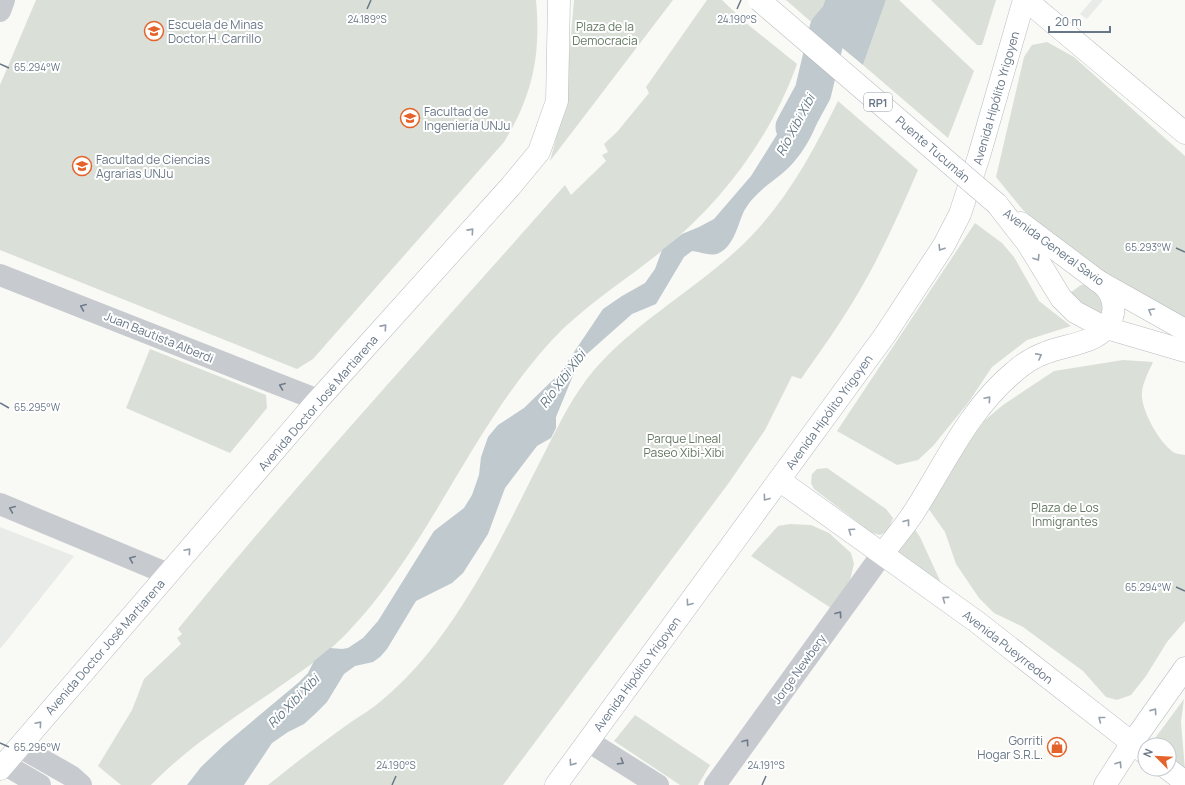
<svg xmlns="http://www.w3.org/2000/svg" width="1185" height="785" viewBox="0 0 1185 785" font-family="Manrope,sans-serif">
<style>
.built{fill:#e9ebe9}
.green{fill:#dae0d7}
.water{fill:#bfc9ce}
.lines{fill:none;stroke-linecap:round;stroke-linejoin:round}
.river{stroke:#bfc9ce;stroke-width:37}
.secondary-casing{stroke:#b7bcc1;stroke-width:23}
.primary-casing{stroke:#b8bcc0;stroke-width:23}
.minor{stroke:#c7cace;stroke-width:22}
.tertiary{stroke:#c7cace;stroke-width:22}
.secondary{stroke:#fff;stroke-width:22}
.primary{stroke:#fff;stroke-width:22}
.primary-bridge-casing{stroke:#b8bcc0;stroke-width:23;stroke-linecap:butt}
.primary-bridge{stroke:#fff;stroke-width:22}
.oneway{stroke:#95a0ab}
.oneway2{stroke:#6d7b8b}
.ticks{fill:none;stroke:#687787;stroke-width:1.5}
.labels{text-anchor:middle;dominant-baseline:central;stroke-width:4;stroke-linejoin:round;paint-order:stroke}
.shield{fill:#fff;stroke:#95a0ab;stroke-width:1}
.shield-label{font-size:11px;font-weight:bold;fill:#687787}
.poi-label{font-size:12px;fill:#687787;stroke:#fff;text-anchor:start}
.park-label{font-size:12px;fill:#667963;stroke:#fff}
.street-label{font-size:12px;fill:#687787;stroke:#fff}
.water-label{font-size:13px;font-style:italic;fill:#637883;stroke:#fff}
.ticks-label{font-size:10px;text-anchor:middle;fill:#687787;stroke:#fff;stroke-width:4;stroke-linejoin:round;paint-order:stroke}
</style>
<rect width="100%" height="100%" fill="#f9f9f6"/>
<g class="built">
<path d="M 1092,0 L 1103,0 L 1087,19 L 1080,14 Z"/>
<path d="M 0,527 L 74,556 L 0,649 Z"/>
</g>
<g class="green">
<path d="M 36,0 L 536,0 C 541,54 533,95 504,142 L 313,359 L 297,369 L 0,250 L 0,85 Z"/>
<path d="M 574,0 L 673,0 L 550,161 L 565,105 Z"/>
<path d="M 707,0 L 722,0 L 746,23 L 797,64 C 771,137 723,201 663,250 C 626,280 585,305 552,340 C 470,429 430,547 346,634 C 324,657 297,674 272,692 C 229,721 187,748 151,785 L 121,785 L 98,766 L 132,710 L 144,679 L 181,644 L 177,638 L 182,634 L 178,629 C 302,477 435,332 565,185 L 571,195 L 606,161 L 602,155 L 608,152 L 604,144 L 617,132 L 649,93 L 646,87 Z"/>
<path d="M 786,0 L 825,0 L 817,27 Z"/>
<path d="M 886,0 L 899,0 L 974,71 L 948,138 L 863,65 Z"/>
<path d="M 931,0 L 996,0 L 982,45 L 977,45 Z"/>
<path d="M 1047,42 L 1074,57 L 1185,156 L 1185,321 L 1102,272 L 1023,210 L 996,177 L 1024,57 L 1032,45 Z"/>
<path d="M 838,101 L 918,170 C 899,214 879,259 854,300 C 838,327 819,353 801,379 L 792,376 L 765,430 L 728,484 L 503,785 L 268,785 C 295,763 323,742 351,722 C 361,715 372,709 381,701 C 414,674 440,640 463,604 C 495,555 520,500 547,448 C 561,420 574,394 594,370 C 635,323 691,292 737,250 C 783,208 811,156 838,101 Z"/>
<path d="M 975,223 L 1002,243 L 1014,257 L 1039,301 L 1071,326 L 1027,340 L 992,367 L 968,403 L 933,446 L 918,460 L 897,465 L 837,431 Z"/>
<path d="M 1088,284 L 1100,289 L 1105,317 L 1090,312 L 1070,293 L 1081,285 Z"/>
<path d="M 150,349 L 266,395 L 267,408 L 230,453 L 126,408 Z"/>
<path d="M 1123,360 L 1153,362 C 1149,371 1143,382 1142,392 C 1140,409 1159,442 1173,452 C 1176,454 1181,454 1185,455 L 1185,621 L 1167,642 L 1146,676 L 1131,695 L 1117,700 L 1106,697 L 1083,671 L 1023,627 L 994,613 L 979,598 L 956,564 L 945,532 L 928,508 L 967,445 L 985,420 L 1003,405 L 1054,371 Z"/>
<path d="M 827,468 L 886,509 L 893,518 L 888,531 L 880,535 L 872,533 L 814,489 L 811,483 L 812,474 L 817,469 Z"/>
<path d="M 790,524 L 811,525 L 829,533 L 851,553 L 854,564 L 850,580 L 831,608 L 751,556 L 778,526 Z"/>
<path d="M 912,525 L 920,537 L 942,585 L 896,550 Z"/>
<path d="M 1184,699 L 1181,722 L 1185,770 L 1169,758 L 1169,745 L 1150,745 Z"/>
<path d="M 635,715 L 710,765 L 698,785 L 680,785 L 614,741 Z"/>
</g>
<g class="water">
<path d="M 825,0 L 886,0 L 863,65 L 817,27 Z"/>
<path d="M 806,72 L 822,86 C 821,96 822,107 819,116 C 814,135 800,158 785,171 C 771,183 754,193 744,211 C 738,224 734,246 719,253 C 711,257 701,252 692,251 L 684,257 L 656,304 L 632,314 L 579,361 L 556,417 L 556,428 L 551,438 L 537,446 L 505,488 L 488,534 L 463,573 L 452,583 L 416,601 L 387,649 L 380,657 L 373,662 L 355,666 L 344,674 L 327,702 L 314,715 L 304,724 L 288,732 L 272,743 L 244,785 L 187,785 L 201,767 L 224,745 L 298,683 L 308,673 L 314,661 L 330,648 L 342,649 L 348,648 L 363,638 L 378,621 L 434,531 L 464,508 L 472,495 L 479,475 L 481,457 L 488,437 L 498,425 L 524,408 L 560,373 L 603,309 L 622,296 L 645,283 L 655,269 L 662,250 L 682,234 L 699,227 L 714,219 L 751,176 L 791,112 Z"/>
</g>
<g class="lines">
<path class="river" d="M 794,127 L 813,92 L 828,29 L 853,0"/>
<g class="secondary-casing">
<g id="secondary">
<path d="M 1026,0 L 1185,133"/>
<path d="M 779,480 L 977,622 L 1145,753"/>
<path d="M 883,553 C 893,540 905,526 914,512 C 945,464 969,409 1014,372 C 1023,364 1034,357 1045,353 C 1064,345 1093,344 1106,328 C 1119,312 1114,291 1098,281"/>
<path d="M 1168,769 L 1185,782"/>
<path d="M 556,785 L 885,335 L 944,245 L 960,214 L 979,156 L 1024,0"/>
<path d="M 1105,785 L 1132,743 L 1185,668"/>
</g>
</g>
<g class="primary-casing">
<g id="primary">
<path d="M 997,204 L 1028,244 L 1061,298 L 1075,312 L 1103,327 L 1185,351"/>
<path d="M 1021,223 L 1098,281 L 1185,330"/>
<path d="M 0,769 L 318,400 L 510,187 L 539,152 L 557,101 L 559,0"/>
</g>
</g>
<g class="minor">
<path d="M 0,11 L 4,0"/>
<path d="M 0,275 L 318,400"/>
<path d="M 0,504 L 168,574"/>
<path d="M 588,741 L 658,785"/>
<path d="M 715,785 L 883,553"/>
</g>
<g class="tertiary">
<path d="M 20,747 L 71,776 L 81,785"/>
<path d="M 4,764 L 40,785"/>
</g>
<use href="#secondary" class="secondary"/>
<use href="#primary" class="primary"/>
<g class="primary-bridge-casing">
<path id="primary-bridge" d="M 759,0 L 997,204"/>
</g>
<use href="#primary-bridge" class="primary-bridge"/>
</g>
<defs><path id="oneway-chevron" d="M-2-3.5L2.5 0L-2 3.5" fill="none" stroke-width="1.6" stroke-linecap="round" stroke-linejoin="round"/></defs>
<g class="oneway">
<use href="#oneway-chevron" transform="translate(471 231) rotate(-48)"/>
<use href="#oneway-chevron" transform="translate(941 248) rotate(122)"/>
<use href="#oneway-chevron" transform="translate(1037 258) rotate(58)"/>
<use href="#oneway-chevron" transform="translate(1151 311) rotate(-150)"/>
<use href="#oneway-chevron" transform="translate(384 327) rotate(-48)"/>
<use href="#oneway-chevron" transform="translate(1039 356) rotate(-28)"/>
<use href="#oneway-chevron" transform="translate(988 399) rotate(-49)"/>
<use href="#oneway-chevron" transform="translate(766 498) rotate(126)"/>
<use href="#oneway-chevron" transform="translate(907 522) rotate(-53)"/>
<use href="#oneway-chevron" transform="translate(851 531) rotate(-145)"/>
<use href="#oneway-chevron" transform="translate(188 551) rotate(-49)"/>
<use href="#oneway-chevron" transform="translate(945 599) rotate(-144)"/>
<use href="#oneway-chevron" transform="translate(689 603) rotate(126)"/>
<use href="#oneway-chevron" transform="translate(1154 711) rotate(-55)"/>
<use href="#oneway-chevron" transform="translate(1101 719) rotate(-142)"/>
<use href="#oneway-chevron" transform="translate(39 724) rotate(-49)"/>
<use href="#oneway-chevron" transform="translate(572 763) rotate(125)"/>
<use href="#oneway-chevron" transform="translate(1119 764) rotate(-57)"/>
</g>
<g class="oneway2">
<use href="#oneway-chevron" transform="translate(83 307) rotate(-158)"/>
<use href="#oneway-chevron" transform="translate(282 386) rotate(-158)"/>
<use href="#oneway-chevron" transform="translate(12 509) rotate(-157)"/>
<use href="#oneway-chevron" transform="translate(132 559) rotate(-157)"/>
<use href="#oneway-chevron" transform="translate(839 614) rotate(-54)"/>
<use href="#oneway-chevron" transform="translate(746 742) rotate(-54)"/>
<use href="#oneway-chevron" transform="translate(621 762) rotate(32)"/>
</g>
<path class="ticks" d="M 367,9 L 371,0M 737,9 L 741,0M 0,64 L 9,68M 1176,248 L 1185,252M 0,403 L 9,408M 1176,587 L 1185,591M 0,743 L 9,747M 392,785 L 396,776M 762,785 L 766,776"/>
<defs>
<g id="school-ring" transform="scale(1)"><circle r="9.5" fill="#fff" stroke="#e4632b" stroke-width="1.5"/><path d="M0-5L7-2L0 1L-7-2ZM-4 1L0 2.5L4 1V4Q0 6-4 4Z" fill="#e4632b"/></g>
<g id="university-ring" transform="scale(1)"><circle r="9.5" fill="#fff" stroke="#e4632b" stroke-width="1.5"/><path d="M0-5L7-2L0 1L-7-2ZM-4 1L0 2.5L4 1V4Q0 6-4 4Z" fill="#e4632b"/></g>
<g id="shop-ring" transform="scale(1)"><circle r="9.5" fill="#fff" stroke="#e4632b" stroke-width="1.5"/><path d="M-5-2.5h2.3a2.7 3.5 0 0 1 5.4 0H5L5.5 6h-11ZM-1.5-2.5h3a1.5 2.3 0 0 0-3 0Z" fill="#e4632b"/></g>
</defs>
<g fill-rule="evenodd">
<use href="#school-ring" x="154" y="31"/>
<use href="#university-ring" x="410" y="118"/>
<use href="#university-ring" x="82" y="166"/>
<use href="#shop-ring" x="1057" y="747"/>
</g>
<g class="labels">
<rect class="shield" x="864" y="93" width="28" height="18" rx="3"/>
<g class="shield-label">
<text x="878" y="102">RP1</text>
</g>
<g class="poi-label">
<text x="168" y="24">Escuela de Minas<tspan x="168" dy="14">Doctor H. Carrillo</tspan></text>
<text x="424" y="111">Facultad de<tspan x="424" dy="14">Ingeniería UNJu</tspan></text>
<text x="96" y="159">Facultad de Ciencias<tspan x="96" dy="14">Agrarias UNJu</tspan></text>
<text x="1043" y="740" text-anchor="end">Gorriti<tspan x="1043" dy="14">Hogar S.R.L.</tspan></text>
</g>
<g class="park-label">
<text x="605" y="26">Plaza de la<tspan x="605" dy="14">Democracia</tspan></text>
<text x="684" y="438">Parque Lineal<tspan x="684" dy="14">Paseo Xibi-Xibi</tspan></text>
<text x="1065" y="507">Plaza de Los<tspan x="1065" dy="14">Inmigrantes</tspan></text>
</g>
<g class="street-label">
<text transform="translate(996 98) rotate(-74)">Avenida Hipólito Yrigoyen</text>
<text transform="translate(933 149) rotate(41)">Puente Tucumán</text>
<text transform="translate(1054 247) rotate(36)">Avenida General Savio</text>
<text transform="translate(159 337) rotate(22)">Juan Bautista Alberdi</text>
<text transform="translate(318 403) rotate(-49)">Avenida Doctor José Martiarena</text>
<text transform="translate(829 412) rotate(-54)">Avenida Hipólito Yrigoyen</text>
<text transform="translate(105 647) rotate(-49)">Avenida Doctor José Martiarena</text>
<text transform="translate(1008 647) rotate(38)">Avenida Pueyrredon</text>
<text transform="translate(799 669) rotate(-54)">Jorge Newbery</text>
<text transform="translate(637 674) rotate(-54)">Avenida Hipólito Yrigoyen</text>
</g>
<g class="water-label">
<text transform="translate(795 125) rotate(-62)">Río Xibi Xibi</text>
<text transform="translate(562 379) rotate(-53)">Río Xibi Xibi</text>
<text transform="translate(293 701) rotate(-46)">Río Xibi Xibi</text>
</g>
</g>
<g class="ticks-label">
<text x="367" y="23">24.189°S</text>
<text x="737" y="23">24.190°S</text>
<text x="37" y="71">65.294°W</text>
<text x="1148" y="251">65.293°W</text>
<text x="37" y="411">65.295°W</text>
<text x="1148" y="591">65.294°W</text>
<text x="37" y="751">65.296°W</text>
<text x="396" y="769">24.190°S</text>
<text x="766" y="769">24.191°S</text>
</g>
<g transform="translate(1157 757) rotate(294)"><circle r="19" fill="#ffffff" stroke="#c3c9cf"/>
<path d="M0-3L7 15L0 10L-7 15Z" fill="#e4632b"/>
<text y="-6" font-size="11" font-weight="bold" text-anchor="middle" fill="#687787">N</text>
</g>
<path d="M1049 26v6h61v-6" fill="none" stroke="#687787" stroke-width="2"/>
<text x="1055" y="26" font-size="12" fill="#687787" stroke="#ffffff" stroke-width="3" paint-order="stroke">20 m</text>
</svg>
